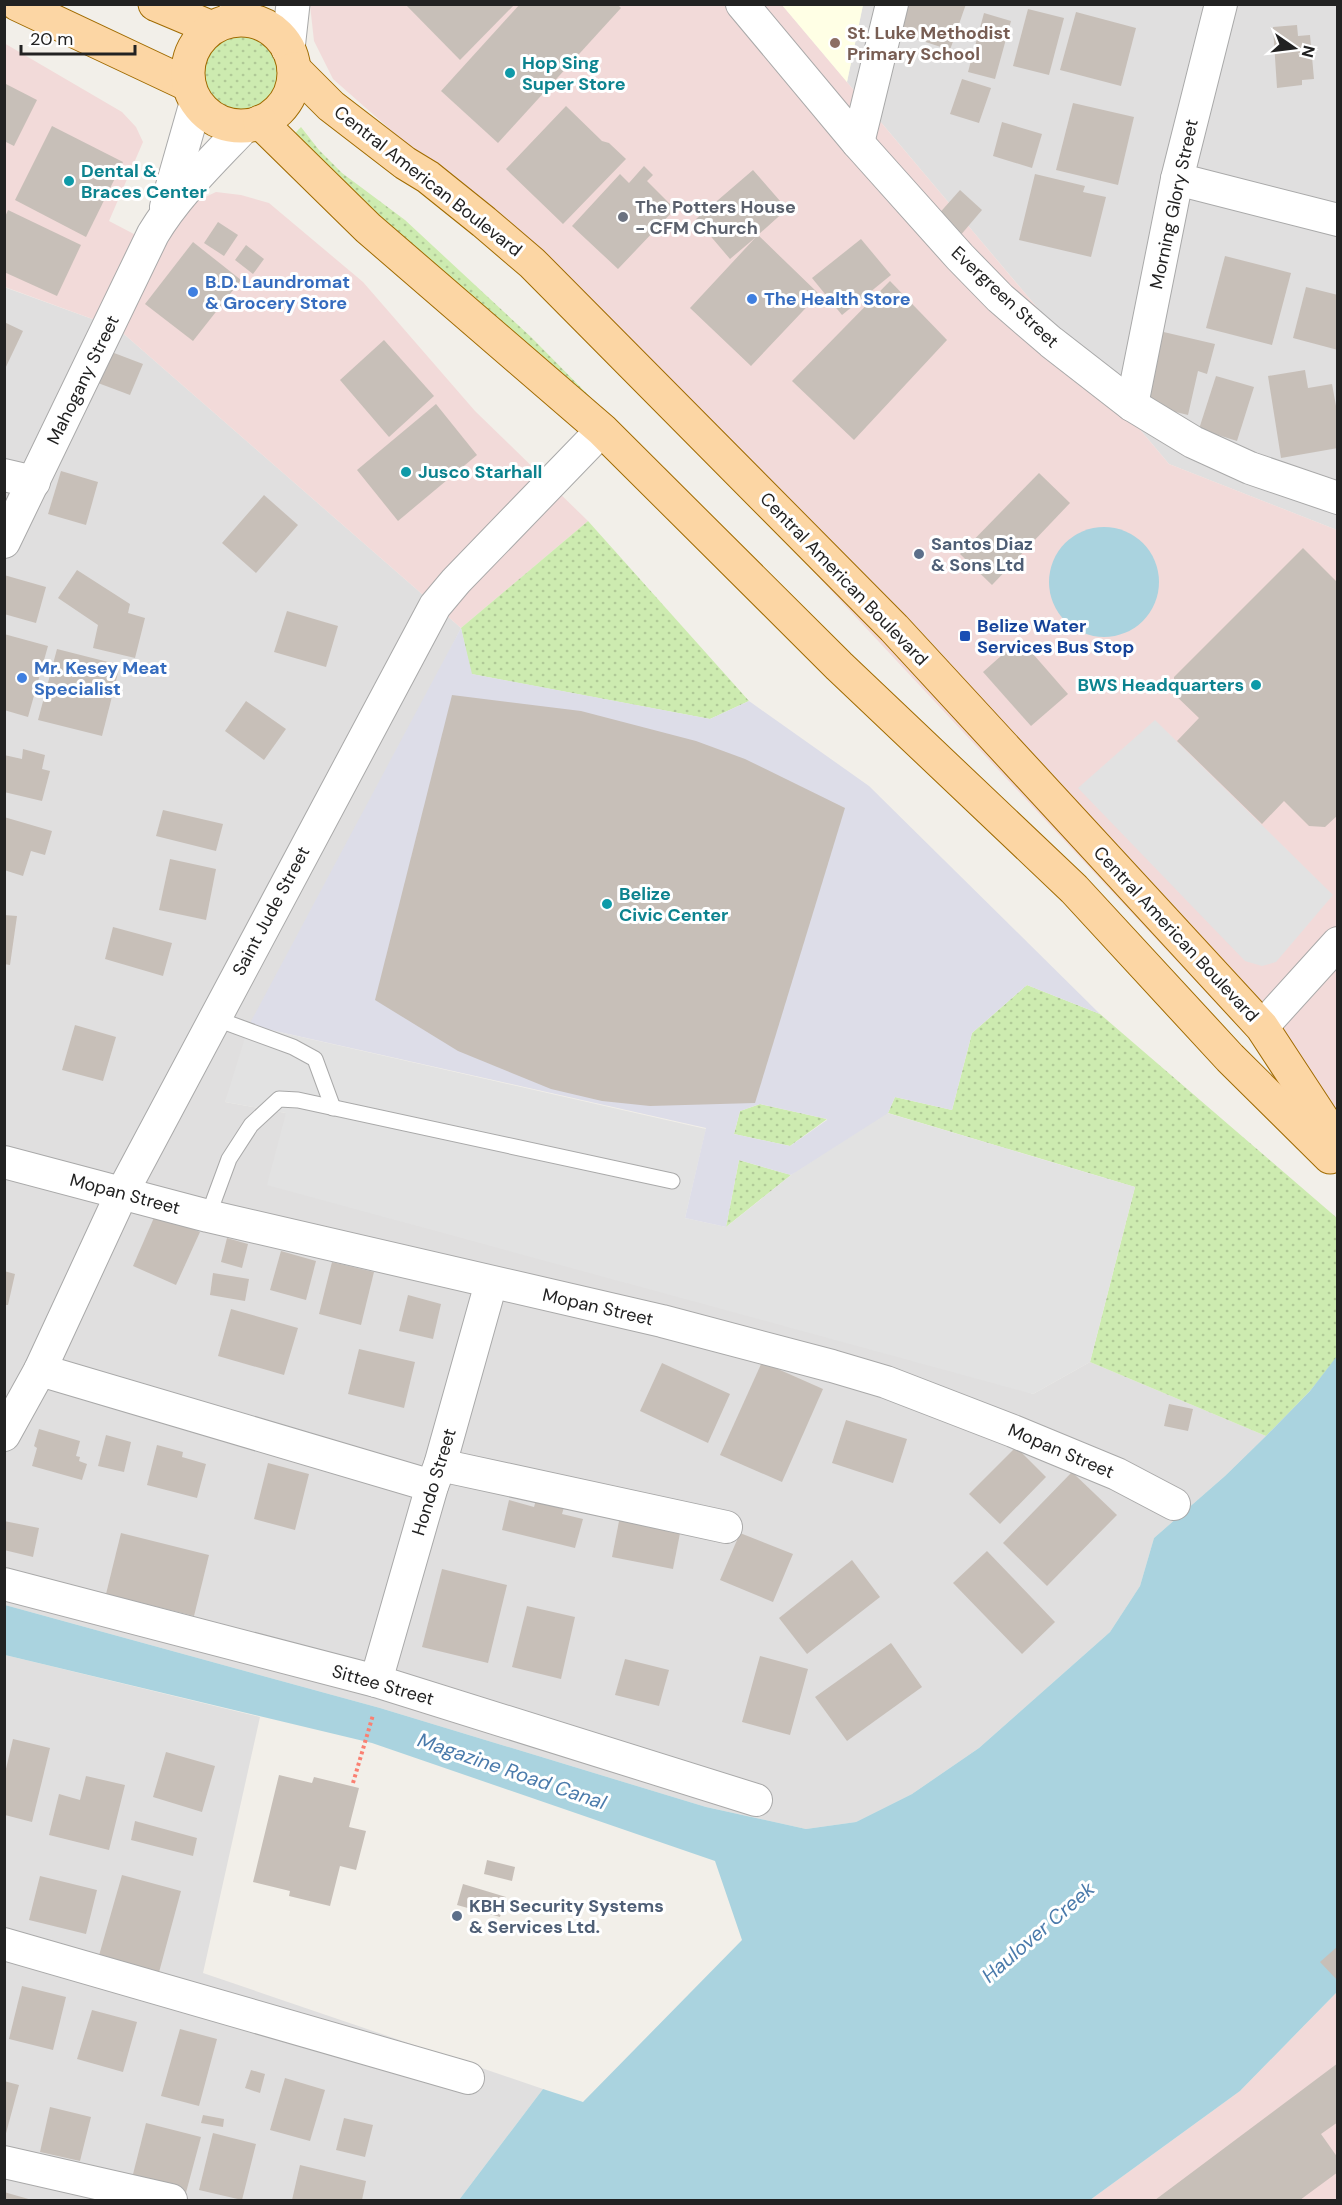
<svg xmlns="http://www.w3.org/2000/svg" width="1342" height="2205" viewBox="0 0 1342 2205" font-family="'DM Sans',sans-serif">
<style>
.residential{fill:#e0dfdf}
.commercial{fill:#f2dad9}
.education{fill:#ffffe5}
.grass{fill:url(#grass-dots)}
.parking{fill:#e2e2e2}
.plaza{fill:#dddde8;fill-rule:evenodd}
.water{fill:#aad3df}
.building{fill:#c7bfb8}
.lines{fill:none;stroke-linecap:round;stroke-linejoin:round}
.service-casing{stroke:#a9a9a9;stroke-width:17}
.minor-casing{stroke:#a9a9a9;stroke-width:34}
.tertiary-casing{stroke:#a9a9a9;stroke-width:35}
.primary-casing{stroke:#a06b00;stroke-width:35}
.path{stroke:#fa8072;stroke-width:4;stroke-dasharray:3 3;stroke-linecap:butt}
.service{stroke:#fff;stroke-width:15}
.minor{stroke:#fff;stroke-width:32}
.tertiary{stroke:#fff;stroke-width:33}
.primary{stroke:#fcd6a4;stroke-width:33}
.education-dot{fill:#8d6e63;stroke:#fff;stroke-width:2}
.culture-dot{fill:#0f9aa8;stroke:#fff;stroke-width:2}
.worship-dot{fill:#6b7280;stroke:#fff;stroke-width:2}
.shop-dot{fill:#3f7fe0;stroke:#fff;stroke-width:2}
.service-dot{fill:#5c6f8a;stroke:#fff;stroke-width:2}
.transit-dot{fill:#1a4fb4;stroke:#fff;stroke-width:2}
.labels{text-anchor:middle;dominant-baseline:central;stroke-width:6;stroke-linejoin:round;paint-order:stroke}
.education-label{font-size:18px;font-weight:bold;fill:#785e54;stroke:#fff;text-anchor:start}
.culture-label{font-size:18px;font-weight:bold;fill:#0d838f;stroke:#fff;text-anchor:start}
.street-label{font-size:18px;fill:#222;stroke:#fff}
.worship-label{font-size:18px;font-weight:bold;fill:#5b616d;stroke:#fff;text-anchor:start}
.shop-label{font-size:18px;font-weight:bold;fill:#366cbe;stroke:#fff;text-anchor:start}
.service-label{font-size:18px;font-weight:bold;fill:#4e5e75;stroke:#fff;text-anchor:start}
.transit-label{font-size:18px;font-weight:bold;fill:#164399;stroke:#fff;text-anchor:start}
.water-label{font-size:20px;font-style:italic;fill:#4a7aab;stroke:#fff}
</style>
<defs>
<pattern id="grass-dots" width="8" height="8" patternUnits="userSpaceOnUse" patternTransform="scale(1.5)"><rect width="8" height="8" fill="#cdebb0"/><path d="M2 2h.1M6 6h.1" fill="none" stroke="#b0c997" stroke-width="1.8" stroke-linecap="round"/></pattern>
</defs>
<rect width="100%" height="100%" fill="#f2efe9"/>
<g class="residential">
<path d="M 863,5 L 1337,5 L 1337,530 L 1169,464 L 847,82 Z"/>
<path d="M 4,287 L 117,328 L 461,628 L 225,1102 L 286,1113 L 1033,1394 L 1090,1362 L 1266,1436 L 1225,1476 L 1154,1538 L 1140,1586 L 1110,1632 L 979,1748 L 912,1794 L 856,1822 L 806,1829 L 706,1807 L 380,1708 L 5,1605 Z"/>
<path d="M 5,1655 L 260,1717 L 203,1973 L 543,2089 L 459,2200 L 5,2200 Z"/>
</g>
<g class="commercial">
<path d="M 310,5 L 782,5 L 1169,464 L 1337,530 L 1337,1128 L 1297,1090 L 451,183 L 333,79 L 314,41 Z"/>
<path d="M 4,43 L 122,112 L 136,127 L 143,142 L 109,221 L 153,244 L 199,200 L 216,192 L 241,195 L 269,203 L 363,282 L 475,411 L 588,521 L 461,628 L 117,328 L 5,287 Z"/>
<path d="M 1337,1992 L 1337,2200 L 1090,2200 L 1240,2091 Z"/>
</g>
<path class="education" d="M 782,5 L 863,5 L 847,82 Z"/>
<g class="grass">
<circle cx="239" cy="72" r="40"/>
<path d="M 301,127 L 319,150 L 342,173 L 405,220 L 531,337 L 858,668 L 281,148 Z"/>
<path d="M 588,521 L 749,701 L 710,719 L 471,674 L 461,628 Z"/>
<path d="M 1027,985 L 1100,1014 L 1337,1218 L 1338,1356 L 1310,1391 L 1266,1436 L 1090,1362 L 1135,1187 L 888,1113 L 895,1097 L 952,1110 L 972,1033 Z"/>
<path d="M 760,1104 L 827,1119 L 790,1146 L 734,1134 L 740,1111 Z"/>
<path d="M 739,1160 L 791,1175 L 726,1227 Z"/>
</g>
<g class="parking">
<path d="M 1155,720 L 1333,895 L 1276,962 L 1262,966 L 1245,961 L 1078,788 Z"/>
<path d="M 249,1025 L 706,1129 L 685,1218 L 726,1227 L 874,1109 L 1135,1187 L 1090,1362 L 1033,1394 L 267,1185 L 286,1113 L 225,1102 Z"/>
</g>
<path class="plaza" d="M 461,628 L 472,674 L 710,719 L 749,701 L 869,786 L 1100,1014 L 1027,985 L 972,1033 L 952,1110 L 895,1097 L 888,1113 L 791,1175 L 739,1160 L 726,1227 L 685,1218 L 706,1128 L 249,1025 ZM 760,1104 L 827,1119 L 827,1120 L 790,1146 L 734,1134 L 740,1111 Z"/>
<g class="water">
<circle cx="1104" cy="582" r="55"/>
<path d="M 1337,1356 L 1337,1992 L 1240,2091 L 1090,2200 L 459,2200 L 543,2089 L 583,2102 L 742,1940 L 715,1861 L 372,1743 L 5,1655 L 5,1605 L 380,1708 L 706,1807 L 806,1829 L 856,1822 L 912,1794 L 979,1748 L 1110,1632 L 1140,1586 L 1154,1538 L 1225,1476 L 1266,1436 L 1310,1391 Z"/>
</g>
<g class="building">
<path d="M 405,4 L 515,4 L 460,60 Z"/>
<path d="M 520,4 L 617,4 L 621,8 L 498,143 L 441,91 Z"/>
<path d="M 907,4 L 966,4 L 950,50 L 898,33 Z"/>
<path d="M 1028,9 L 1064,18 L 1049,75 L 1013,66 Z"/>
<path d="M 1076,12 L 1136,28 L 1121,86 L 1060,70 Z"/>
<path d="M 984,13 L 1011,21 L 995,79 L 968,72 Z"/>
<path d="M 1297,25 L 1298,36 L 1310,35 L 1314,79 L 1302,80 L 1302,85 L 1277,88 L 1273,27 Z"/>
<path d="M 962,79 L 991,88 L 979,123 L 950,114 Z"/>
<path d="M 4,83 L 37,100 L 14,146 L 4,141 Z"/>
<path d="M 1073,103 L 1134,117 L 1118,185 L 1056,170 Z"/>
<path d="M 566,106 L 602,141 L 609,143 L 626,159 L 563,224 L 506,169 Z"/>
<path d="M 1002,122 L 1042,134 L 1032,168 L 993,156 Z"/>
<path d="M 52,126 L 123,162 L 86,237 L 15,200 Z"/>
<path d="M 644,166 L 653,175 L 647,181 L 675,209 L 618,269 L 572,226 L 620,174 L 629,183 Z"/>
<path d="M 753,170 L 787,209 L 758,235 L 819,294 L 751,366 L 690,308 L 756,237 L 730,259 L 696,219 Z"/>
<path d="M 1035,174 L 1085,186 L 1083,192 L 1106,197 L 1091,257 L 1019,240 Z"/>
<path d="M 960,190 L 982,210 L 959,237 L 936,217 Z"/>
<path d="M 8,210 L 81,245 L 57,296 L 4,272 L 4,219 Z"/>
<path d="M 218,222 L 238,235 L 224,256 L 204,243 Z"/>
<path d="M 861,239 L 891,275 L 842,315 L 812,278 Z"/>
<path d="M 193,242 L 241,280 L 193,341 L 145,304 Z"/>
<path d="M 246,245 L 264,259 L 253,274 L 235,260 Z"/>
<path d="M 1225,256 L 1291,273 L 1272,345 L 1206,328 Z"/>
<path d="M 890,281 L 947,340 L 854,440 L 792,381 Z"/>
<path d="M 1306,287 L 1338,295 L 1338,350 L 1293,338 Z"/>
<path d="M 4,322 L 23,331 L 4,371 Z"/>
<path d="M 1155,330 L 1215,344 L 1207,374 L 1198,371 L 1188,415 L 1138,403 Z"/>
<path d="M 384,340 L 434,396 L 389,437 L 340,380 Z"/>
<path d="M 101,348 L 143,364 L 130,395 L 90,380 Z"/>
<path d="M 1305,370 L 1308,388 L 1332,384 L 1338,417 L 1338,448 L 1281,458 L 1268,376 Z"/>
<path d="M 1216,376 L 1254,387 L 1237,441 L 1199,429 Z"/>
<path d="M 436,404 L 477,455 L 398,521 L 357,470 Z"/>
<path d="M 61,471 L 98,482 L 86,525 L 48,514 Z"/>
<path d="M 1039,473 L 1070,503 L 992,585 L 960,554 Z"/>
<path d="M 264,495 L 298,525 L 256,573 L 222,543 Z"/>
<path d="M 1303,548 L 1338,583 L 1338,815 L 1325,827 L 1309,826 L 1284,801 L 1262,824 L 1177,741 L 1199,718 L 1174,694 L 1174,677 Z"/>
<path d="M 77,570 L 130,604 L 128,613 L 145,618 L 135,658 L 93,648 L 98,625 L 58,598 Z"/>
<path d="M 4,575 L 46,587 L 36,623 L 4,614 Z"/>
<path d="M 287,611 L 338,626 L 326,667 L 274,652 Z"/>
<path d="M 4,634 L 48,646 L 28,717 L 4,710 Z"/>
<path d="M 1020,639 L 1068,694 L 1031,726 L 983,672 Z"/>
<path d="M 57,649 L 120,665 L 102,736 L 38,720 Z"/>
<path d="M 452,695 L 581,711 L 696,741 L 745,759 L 845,808 L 755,1103 L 650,1106 L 602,1101 L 551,1089 L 458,1051 L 375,1000 Z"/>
<path d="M 246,701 L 286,729 L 264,760 L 225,731 Z"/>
<path d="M 23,749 L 45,755 L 42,769 L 50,771 L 42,801 L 4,792 L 4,755 L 22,759 Z"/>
<path d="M 163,810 L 223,824 L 216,851 L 156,836 Z"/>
<path d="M 4,817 L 52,831 L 45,855 L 31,851 L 23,876 L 4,870 Z"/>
<path d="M 170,859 L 216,869 L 206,920 L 159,910 Z"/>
<path d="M 4,915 L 17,916 L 10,965 L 4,964 Z"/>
<path d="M 113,927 L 172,943 L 163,976 L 105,959 Z"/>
<path d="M 75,1025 L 116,1037 L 103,1081 L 62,1070 Z"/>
<path d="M 156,1213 L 200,1232 L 176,1285 L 133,1266 Z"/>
<path d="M 227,1238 L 248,1244 L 242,1268 L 221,1262 Z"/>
<path d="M 281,1251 L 316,1261 L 306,1300 L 270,1290 Z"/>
<path d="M 332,1262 L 374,1272 L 361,1325 L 319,1314 Z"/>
<path d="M 4,1271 L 15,1274 L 8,1305 L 4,1305 Z"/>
<path d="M 213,1273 L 249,1279 L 245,1301 L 210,1295 Z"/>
<path d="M 408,1295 L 441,1304 L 433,1339 L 399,1331 Z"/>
<path d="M 231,1309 L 298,1328 L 284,1375 L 218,1356 Z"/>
<path d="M 359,1349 L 415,1362 L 404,1408 L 348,1394 Z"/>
<path d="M 762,1362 L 823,1389 L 782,1482 L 720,1455 Z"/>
<path d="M 662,1363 L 730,1394 L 708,1443 L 640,1411 Z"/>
<path d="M 1169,1404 L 1193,1409 L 1188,1431 L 1164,1426 Z"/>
<path d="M 846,1420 L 907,1439 L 893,1483 L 832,1463 Z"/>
<path d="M 39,1429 L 80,1441 L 76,1456 L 80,1457 L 79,1461 L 87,1464 L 82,1480 L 32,1466 L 37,1448 L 34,1446 Z"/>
<path d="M 106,1435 L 131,1442 L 124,1472 L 98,1466 Z"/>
<path d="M 157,1445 L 183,1452 L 182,1457 L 206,1464 L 197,1498 L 147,1485 Z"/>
<path d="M 1016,1447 L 1046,1477 L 1000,1524 L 969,1494 Z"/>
<path d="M 268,1463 L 309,1474 L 295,1530 L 254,1519 Z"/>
<path d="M 1072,1472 L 1117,1515 L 1047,1586 L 1003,1543 Z"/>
<path d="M 538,1493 L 566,1500 L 562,1514 L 583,1519 L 575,1548 L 502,1530 L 509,1500 L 534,1507 Z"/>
<path d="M 621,1511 L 682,1523 L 673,1569 L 612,1557 Z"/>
<path d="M 4,1521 L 39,1528 L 33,1557 L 4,1550 Z"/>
<path d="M 121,1533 L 209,1555 L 194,1616 L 106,1594 Z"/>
<path d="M 740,1533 L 793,1554 L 773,1602 L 720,1580 Z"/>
<path d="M 987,1551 L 1055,1622 L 1022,1654 L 953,1583 Z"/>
<path d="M 852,1560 L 880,1597 L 807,1654 L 779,1618 Z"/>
<path d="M 442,1569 L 507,1585 L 488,1663 L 422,1647 Z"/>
<path d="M 527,1606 L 575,1617 L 561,1679 L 512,1667 Z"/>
<path d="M 891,1643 L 922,1687 L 847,1741 L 815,1697 Z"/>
<path d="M 760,1656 L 808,1669 L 790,1735 L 742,1722 Z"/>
<path d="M 625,1659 L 669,1670 L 659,1706 L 615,1695 Z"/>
<path d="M 13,1739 L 50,1748 L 32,1822 L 5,1815 L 5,1773 Z"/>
<path d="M 166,1752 L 215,1766 L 202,1812 L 153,1797 Z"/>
<path d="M 279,1775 L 312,1783 L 314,1777 L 359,1788 L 349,1827 L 366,1831 L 356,1870 L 340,1866 L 330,1906 L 289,1896 L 290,1891 L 253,1882 Z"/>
<path d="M 86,1776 L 125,1785 L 109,1850 L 49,1835 L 59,1794 L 80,1800 Z"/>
<path d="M 135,1821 L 197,1838 L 193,1856 L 131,1840 Z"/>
<path d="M 487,1860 L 515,1867 L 512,1881 L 484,1874 Z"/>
<path d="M 122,1875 L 181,1891 L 158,1976 L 98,1959 Z"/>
<path d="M 40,1876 L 97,1890 L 86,1934 L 29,1920 Z"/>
<path d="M 463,1884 L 506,1897 L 500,1917 L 457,1905 Z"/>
<path d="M 1338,1946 L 1338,1981 L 1320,1962 Z"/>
<path d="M 22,1986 L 66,1997 L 53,2050 L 9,2039 Z"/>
<path d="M 92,2010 L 137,2022 L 123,2072 L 77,2059 Z"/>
<path d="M 180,2029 L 217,2039 L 199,2106 L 161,2096 Z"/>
<path d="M 1338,2063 L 1338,2122 L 1321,2134 L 1338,2158 L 1338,2172 L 1300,2200 L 1155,2200 Z"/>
<path d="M 251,2070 L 265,2074 L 260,2093 L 245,2088 Z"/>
<path d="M 285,2078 L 325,2090 L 310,2141 L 270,2130 Z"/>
<path d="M 4,2081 L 19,2085 L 5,2137 L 4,2137 Z"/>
<path d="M 50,2107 L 91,2117 L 80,2161 L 40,2152 Z"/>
<path d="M 203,2115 L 224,2119 L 223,2127 L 201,2123 Z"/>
<path d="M 344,2118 L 373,2125 L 365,2157 L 336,2150 Z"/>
<path d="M 146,2123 L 201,2137 L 184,2200 L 130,2186 Z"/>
<path d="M 213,2133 L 256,2144 L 242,2200 L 199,2190 Z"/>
<path d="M 300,2165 L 366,2181 L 362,2200 L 292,2200 Z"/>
<path d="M 4,2192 L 32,2200 L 4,2200 Z"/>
</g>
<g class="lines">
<g class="service-casing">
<g id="service">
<path d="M 214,1018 L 293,1047 L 315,1059 L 333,1108"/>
<path d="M 208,1216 L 229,1159 L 251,1125 L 279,1099 L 298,1100 L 672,1181"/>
</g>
</g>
<g class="minor-casing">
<g id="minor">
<path d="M 742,4 L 858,143 L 960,257 L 1000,298 L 1051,342 L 1132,405 L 1193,442 L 1250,468 L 1338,498"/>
<path d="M 858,143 L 892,4"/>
<path d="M 1177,179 L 1338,220"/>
<path d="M 166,207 L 196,102"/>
<path d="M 1132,405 L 1177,179 L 1221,4"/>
<path d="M 4,475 L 34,482"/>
<path d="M 4,542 L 153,234 C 177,194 213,160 245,126"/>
<path d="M 1262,1027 L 1338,943"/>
<path d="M 4,1162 L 208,1216 L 662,1321 L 832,1366 L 886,1382 L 1013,1431 L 1117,1474 L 1174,1504"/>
<path d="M 40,1370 L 432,1486"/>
<path d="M 4,1435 L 40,1370 L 122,1193 L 435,606 L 456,581 L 602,430"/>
<path d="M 440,1465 L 726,1527"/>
<path d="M 4,1584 L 376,1681 L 756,1800"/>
<path d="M 376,1681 L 432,1486 L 440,1465 L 491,1283"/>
<path d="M 4,1944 L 468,2078"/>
<path d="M 4,2162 L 171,2200"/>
</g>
</g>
<g class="tertiary-casing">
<g id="tertiary">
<path d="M 230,20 L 244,4"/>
<path d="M 288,49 L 293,4"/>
</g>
</g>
<g class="primary-casing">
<g id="primary">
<path d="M 17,4 L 189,85"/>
<path d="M 155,4 L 212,28"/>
<circle cx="241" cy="73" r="53"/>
<path d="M 294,69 L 331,106 L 405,163 L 428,177 L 484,222 L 532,263 L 894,628 L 1262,1027 L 1338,1143"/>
<path d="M 260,122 L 368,228 L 602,430 L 839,666 L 1074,889 L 1230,1058 L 1330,1157"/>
</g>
</g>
<path class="path" d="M 353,1783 L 373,1715"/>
<use href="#service" class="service"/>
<use href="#minor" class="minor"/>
<use href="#tertiary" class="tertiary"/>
<use href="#primary" class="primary"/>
</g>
<circle class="education-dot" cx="835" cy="43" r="6"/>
<g class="culture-dot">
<circle cx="510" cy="73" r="6"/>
<circle cx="69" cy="181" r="6"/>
<circle cx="406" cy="472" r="6"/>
<circle cx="1256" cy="685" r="6"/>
<circle cx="607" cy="904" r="6"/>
</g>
<circle class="worship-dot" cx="623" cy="217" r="6"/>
<g class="shop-dot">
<circle cx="193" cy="292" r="6"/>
<circle cx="752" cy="299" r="6"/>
<circle cx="22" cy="678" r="6"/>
</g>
<g class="service-dot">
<circle cx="919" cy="554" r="6"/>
<circle cx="457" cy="1916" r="6"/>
</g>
<rect class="transit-dot" x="959" y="630" width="12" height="12" rx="3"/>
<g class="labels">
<g class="education-label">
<text x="847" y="33">St. Luke Methodist<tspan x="847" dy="21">Primary School</tspan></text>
</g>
<g class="culture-label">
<text x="522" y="63">Hop Sing<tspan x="522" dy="21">Super Store</tspan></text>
<text x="81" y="171">Dental &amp;<tspan x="81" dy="21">Braces Center</tspan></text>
<text x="418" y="472">Jusco Starhall</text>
<text x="1244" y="685" text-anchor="end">BWS Headquarters</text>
<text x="619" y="894">Belize<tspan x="619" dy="21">Civic Center</tspan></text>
</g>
<g class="street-label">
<text transform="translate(428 181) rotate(38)">Central American Boulevard</text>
<text transform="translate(1174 204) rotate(-78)">Morning Glory Street</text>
<text transform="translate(1005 297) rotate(43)">Evergreen Street</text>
<text transform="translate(83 380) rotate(-64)">Mahogany Street</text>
<text transform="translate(844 579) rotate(46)">Central American Boulevard</text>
<text transform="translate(271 911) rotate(-62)">Saint Jude Street</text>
<text transform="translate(1176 934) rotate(47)">Central American Boulevard</text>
<text transform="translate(125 1194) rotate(15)">Mopan Street</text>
<text transform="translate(598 1307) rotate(13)">Mopan Street</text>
<text transform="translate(1061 1451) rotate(23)">Mopan Street</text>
<text transform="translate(434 1482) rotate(-73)">Hondo Street</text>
<text transform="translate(383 1685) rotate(16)">Sittee Street</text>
</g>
<g class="worship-label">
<text x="635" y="207">The Potters House<tspan x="635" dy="21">- CFM Church</tspan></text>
</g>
<g class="shop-label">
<text x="205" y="282">B.D. Laundromat<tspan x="205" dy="21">&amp; Grocery Store</tspan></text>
<text x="764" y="299">The Health Store</text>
<text x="34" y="668">Mr. Kesey Meat<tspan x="34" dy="21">Specialist</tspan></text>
</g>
<g class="service-label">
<text x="931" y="544">Santos Diaz<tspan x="931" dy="21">&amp; Sons Ltd</tspan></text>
<text x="469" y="1906">KBH Security Systems<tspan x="469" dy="21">&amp; Services Ltd.</tspan></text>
</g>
<g class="transit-label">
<text x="977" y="626">Belize Water<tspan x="977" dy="21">Services Bus Stop</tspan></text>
</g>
<g class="water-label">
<text transform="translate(512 1771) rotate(19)">Magazine Road Canal</text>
<text transform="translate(1038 1932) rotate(-41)">Haulover Creek</text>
</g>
</g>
<rect width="1342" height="2205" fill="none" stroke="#222222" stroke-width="12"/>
<g transform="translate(1294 48) rotate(104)" stroke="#ffffff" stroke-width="4.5" paint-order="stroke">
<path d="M0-4.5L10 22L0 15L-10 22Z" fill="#222222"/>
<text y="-9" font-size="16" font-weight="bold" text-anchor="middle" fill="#222222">N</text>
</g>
<path d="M21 45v9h114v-9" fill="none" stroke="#222222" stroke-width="3"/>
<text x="30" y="45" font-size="18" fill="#222222" stroke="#ffffff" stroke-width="4.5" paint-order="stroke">20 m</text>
</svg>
